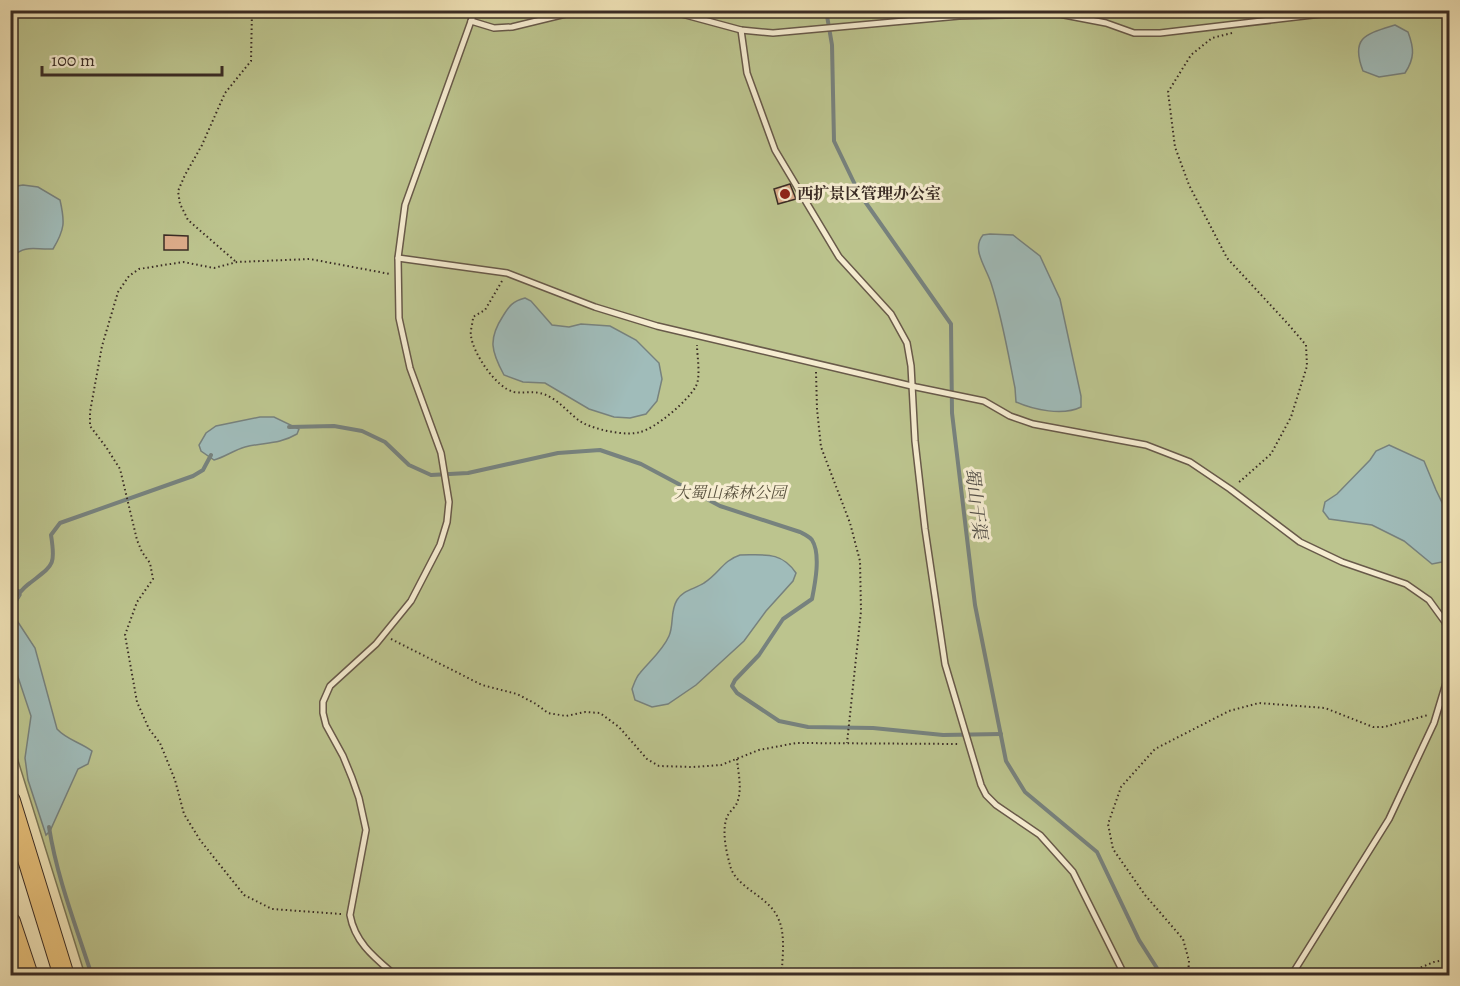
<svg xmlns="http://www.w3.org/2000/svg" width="1460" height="986" viewBox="0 0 1460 986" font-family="Alegreya,'Noto Serif SC',serif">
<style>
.green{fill:#bcc48e;stroke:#7b785a;stroke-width:1.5}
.water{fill:#a0bcba;stroke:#77827e;stroke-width:1.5}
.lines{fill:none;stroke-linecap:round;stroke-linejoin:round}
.stream{stroke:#77827e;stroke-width:4}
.building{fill:#dcac8a;stroke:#3a2c25;stroke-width:1.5}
.lane-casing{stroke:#685a4a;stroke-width:8}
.highway-casing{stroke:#3a2c25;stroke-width:22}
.path{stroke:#3a2c25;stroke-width:2;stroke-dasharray:1.5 3;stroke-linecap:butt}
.lane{stroke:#f6edd1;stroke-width:5}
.highway{stroke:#e8c27c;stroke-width:20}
.poi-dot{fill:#8f2418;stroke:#f6edd1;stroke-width:2}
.labels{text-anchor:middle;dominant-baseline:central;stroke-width:6;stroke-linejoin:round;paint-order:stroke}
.poi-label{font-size:16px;font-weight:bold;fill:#3a2c25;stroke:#f6edd1;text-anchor:start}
.park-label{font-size:16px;font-style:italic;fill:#5a523f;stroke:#f6edd1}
.water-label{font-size:18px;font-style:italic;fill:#54504a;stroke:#f6edd1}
</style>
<rect width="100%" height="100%" fill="#f1e4b8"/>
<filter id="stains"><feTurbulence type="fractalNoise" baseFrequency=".00333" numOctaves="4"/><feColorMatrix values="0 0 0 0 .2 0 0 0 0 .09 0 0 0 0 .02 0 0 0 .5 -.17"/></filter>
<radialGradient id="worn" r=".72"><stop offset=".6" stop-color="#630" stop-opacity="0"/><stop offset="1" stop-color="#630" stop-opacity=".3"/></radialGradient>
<path class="green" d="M 11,11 L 1449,11 L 1449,975 L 85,975 L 11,738 Z"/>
<g class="water">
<path d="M 1395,25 L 1408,32 C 1414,48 1415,58 1405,73 L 1379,77 L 1363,71 C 1350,37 1366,34 1395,25 Z"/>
<path d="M 23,185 L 38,187 L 60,200 C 65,222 65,229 53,249 C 34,250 27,244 11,257 L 11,187 Z"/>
<path d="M 990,234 L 1013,235 L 1040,256 L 1060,299 L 1081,396 L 1081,407 C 1063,416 1034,410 1016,402 L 1015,388 C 1008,353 1002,317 991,283 C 986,267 971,249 983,235 Z"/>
<path d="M 525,298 L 531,301 L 552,325 L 569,327 L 581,324 L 610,326 L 636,340 L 659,363 L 662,379 L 657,401 L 646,414 L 630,418 L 614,417 L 589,409 L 545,383 L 523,382 L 504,375 C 491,351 488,339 503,316 C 509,306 513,301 525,298 Z"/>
<path d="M 260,417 L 274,417 L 299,429 L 297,434 C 278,445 265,442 245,447 C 234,450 225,457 214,460 L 201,451 L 199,445 L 206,433 L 216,426 Z"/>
<path d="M 1389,445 L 1424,461 L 1436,490 L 1449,517 L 1449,559 L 1442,562 L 1432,564 L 1404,541 L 1372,525 L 1329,519 L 1323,511 L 1325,502 L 1337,494 L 1370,460 L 1376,451 Z"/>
<path d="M 740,555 C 764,555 781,551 796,573 L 793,581 L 766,611 L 744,641 L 696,685 L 668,704 L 652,707 L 635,700 L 632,689 C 634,684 636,677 640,673 C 650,661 663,650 669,636 C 674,625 670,611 677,600 C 683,590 695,589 704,583 C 720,573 722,561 740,555 Z"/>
<path d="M 11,588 L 19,590 L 21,595 L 16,603 L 14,616 L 35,648 L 57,729 C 67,740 80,742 92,751 L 88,764 L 78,769 L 50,831 L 46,835 L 28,780 L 25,758 L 31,716 L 11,656 Z"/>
</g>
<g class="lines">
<g class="stream">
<path d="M 826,10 L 832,45 L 834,141 L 859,193 L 951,324 L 952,413 L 975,605 L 1006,761 L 1025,792 L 1097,852 L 1139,940 L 1162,976"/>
<path d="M 289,427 L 334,426 L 362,431 L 385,442 L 409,465 L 431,475 L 468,473 L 558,453 L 600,450 L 641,464 L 720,506 L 800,532 C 804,534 809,536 812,540 C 821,554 815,584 812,599 L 783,619 L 759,655 L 735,680 L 732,686 L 737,693 L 779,721 L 808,727 L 873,728 L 943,735 L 1001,734"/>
<path d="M 10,604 C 17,597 22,588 30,583 C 53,565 56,566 51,535 L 60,523 L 193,476 L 203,470 L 211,455"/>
<path d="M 49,827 C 57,878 76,926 92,976"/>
</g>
</g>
<g class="building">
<path d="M 790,184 L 796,199 L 778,204 L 774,189 Z"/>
<path d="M 164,235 L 188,236 L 188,250 L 164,250 Z"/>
</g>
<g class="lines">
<g class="lane-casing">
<g id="lane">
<path d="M 667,10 L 741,30 L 773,33 L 959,16 L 1059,14 L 1106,23 L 1134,33 L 1160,33 L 1356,10"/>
<path d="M 471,21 L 494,28 L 512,27 L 582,10"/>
<path d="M 741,30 L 747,73 L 775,150 L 839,257 L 891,314 L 907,343 L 911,366 L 915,441 L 925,529 L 945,664 L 981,785 L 986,795 L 996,805 L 1040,835 L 1073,872 L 1125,976"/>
<path d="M 398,258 L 507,273 L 595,307 L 657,326 L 916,387 L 984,401 L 1010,416 L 1033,424 L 1146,445 L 1190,462 L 1230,489 L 1300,542 L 1342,562 L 1406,584 L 1429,600 L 1445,622 L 1450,637"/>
<path d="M 396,976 C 375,958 355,943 350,915 L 366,830 L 359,798 L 352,778 L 343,756 L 326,725 L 323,713 L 323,702 L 330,686 L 376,644 L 411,601 L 440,545 L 447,522 L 449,502 L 441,453 L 410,368 L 399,318 L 398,258 L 405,205 L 475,10"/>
<path d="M 1291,976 L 1389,819 L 1434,723 L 1450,670"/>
</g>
</g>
<g class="highway-casing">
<g id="highway">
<path d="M 10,801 L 64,976"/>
<path d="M 10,922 L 28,976"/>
</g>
</g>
<g class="path">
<path d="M 1232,33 L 1212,38 L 1191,55 L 1168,92 L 1175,147 L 1189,185 L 1227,258 L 1288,324 L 1306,345 L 1307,366 L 1291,417 L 1271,454 L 1237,484"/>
<path d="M 235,261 L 188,220 L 180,204 L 178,191 L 185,175 L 202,145 L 225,93 L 251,61 L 252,10"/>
<path d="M 502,281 L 485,310 L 473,317 C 473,323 470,330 471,336 C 473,353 496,388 514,392 C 527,394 536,389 550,397 C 565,405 574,421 590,426 C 603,431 627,436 640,432 C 655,429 689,400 696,386 C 701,376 697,356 697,345"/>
<path d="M 816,372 L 817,409 L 821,447 L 850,523 L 860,561 L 861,611 L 847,743"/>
<path d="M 391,639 L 482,685 L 517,694 L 536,704 L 548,713 L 566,716 L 585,712 L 600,713 L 619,727 L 647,759 L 659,766 L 693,767 L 721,765 L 759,750 L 796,743 L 960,744"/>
<path d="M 737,759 C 738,772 742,787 738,800 C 737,806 731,810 728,815 C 721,828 726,851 730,865 C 735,888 768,895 778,918 C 785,932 783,952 782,968 L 772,976"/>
<path d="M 341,914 L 272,909 L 244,895 L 200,840 L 184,814 L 175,780 L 160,743 L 149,729 L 137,702 L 125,635 L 137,602 L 153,579 L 150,563 L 142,552 L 137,540 L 120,469 L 106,447 L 90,426 L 90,412 L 102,346 L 118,292 L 129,276 L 139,269 L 183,262 L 214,268 L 237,262 L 310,259 L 390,274"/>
<path d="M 1188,976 L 1189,961 L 1183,939 L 1145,895 L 1113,849 L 1108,824 L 1121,787 L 1155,749 L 1229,711 L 1259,703 L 1325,708 L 1373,727 L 1384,727 L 1428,715"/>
<path d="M 1400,976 L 1434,962 L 1450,959"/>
</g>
<use href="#lane" class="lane"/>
<use href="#highway" class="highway"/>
</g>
<circle class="poi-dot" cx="785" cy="194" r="6"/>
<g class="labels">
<g class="poi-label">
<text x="797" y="194">西扩景区管理办公室</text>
</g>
<g class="park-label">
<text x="730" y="493">大蜀山森林公园</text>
</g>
<g class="water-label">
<text transform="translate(976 503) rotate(83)">蜀山干渠</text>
</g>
</g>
<rect width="1460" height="986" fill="none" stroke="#f1e4b8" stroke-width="36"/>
<rect x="12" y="12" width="1436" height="962" fill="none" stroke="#3a2c25" stroke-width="3"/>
<rect x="18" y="18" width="1424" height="950" fill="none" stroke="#3a2c25" stroke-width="1.5"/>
<path d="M42 66v9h180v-9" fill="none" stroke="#3a2c25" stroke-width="3"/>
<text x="51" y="66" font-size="18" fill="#3a2c25" stroke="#f6edd1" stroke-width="4.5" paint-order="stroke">100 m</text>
<rect width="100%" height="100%" filter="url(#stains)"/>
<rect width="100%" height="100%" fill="url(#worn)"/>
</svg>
